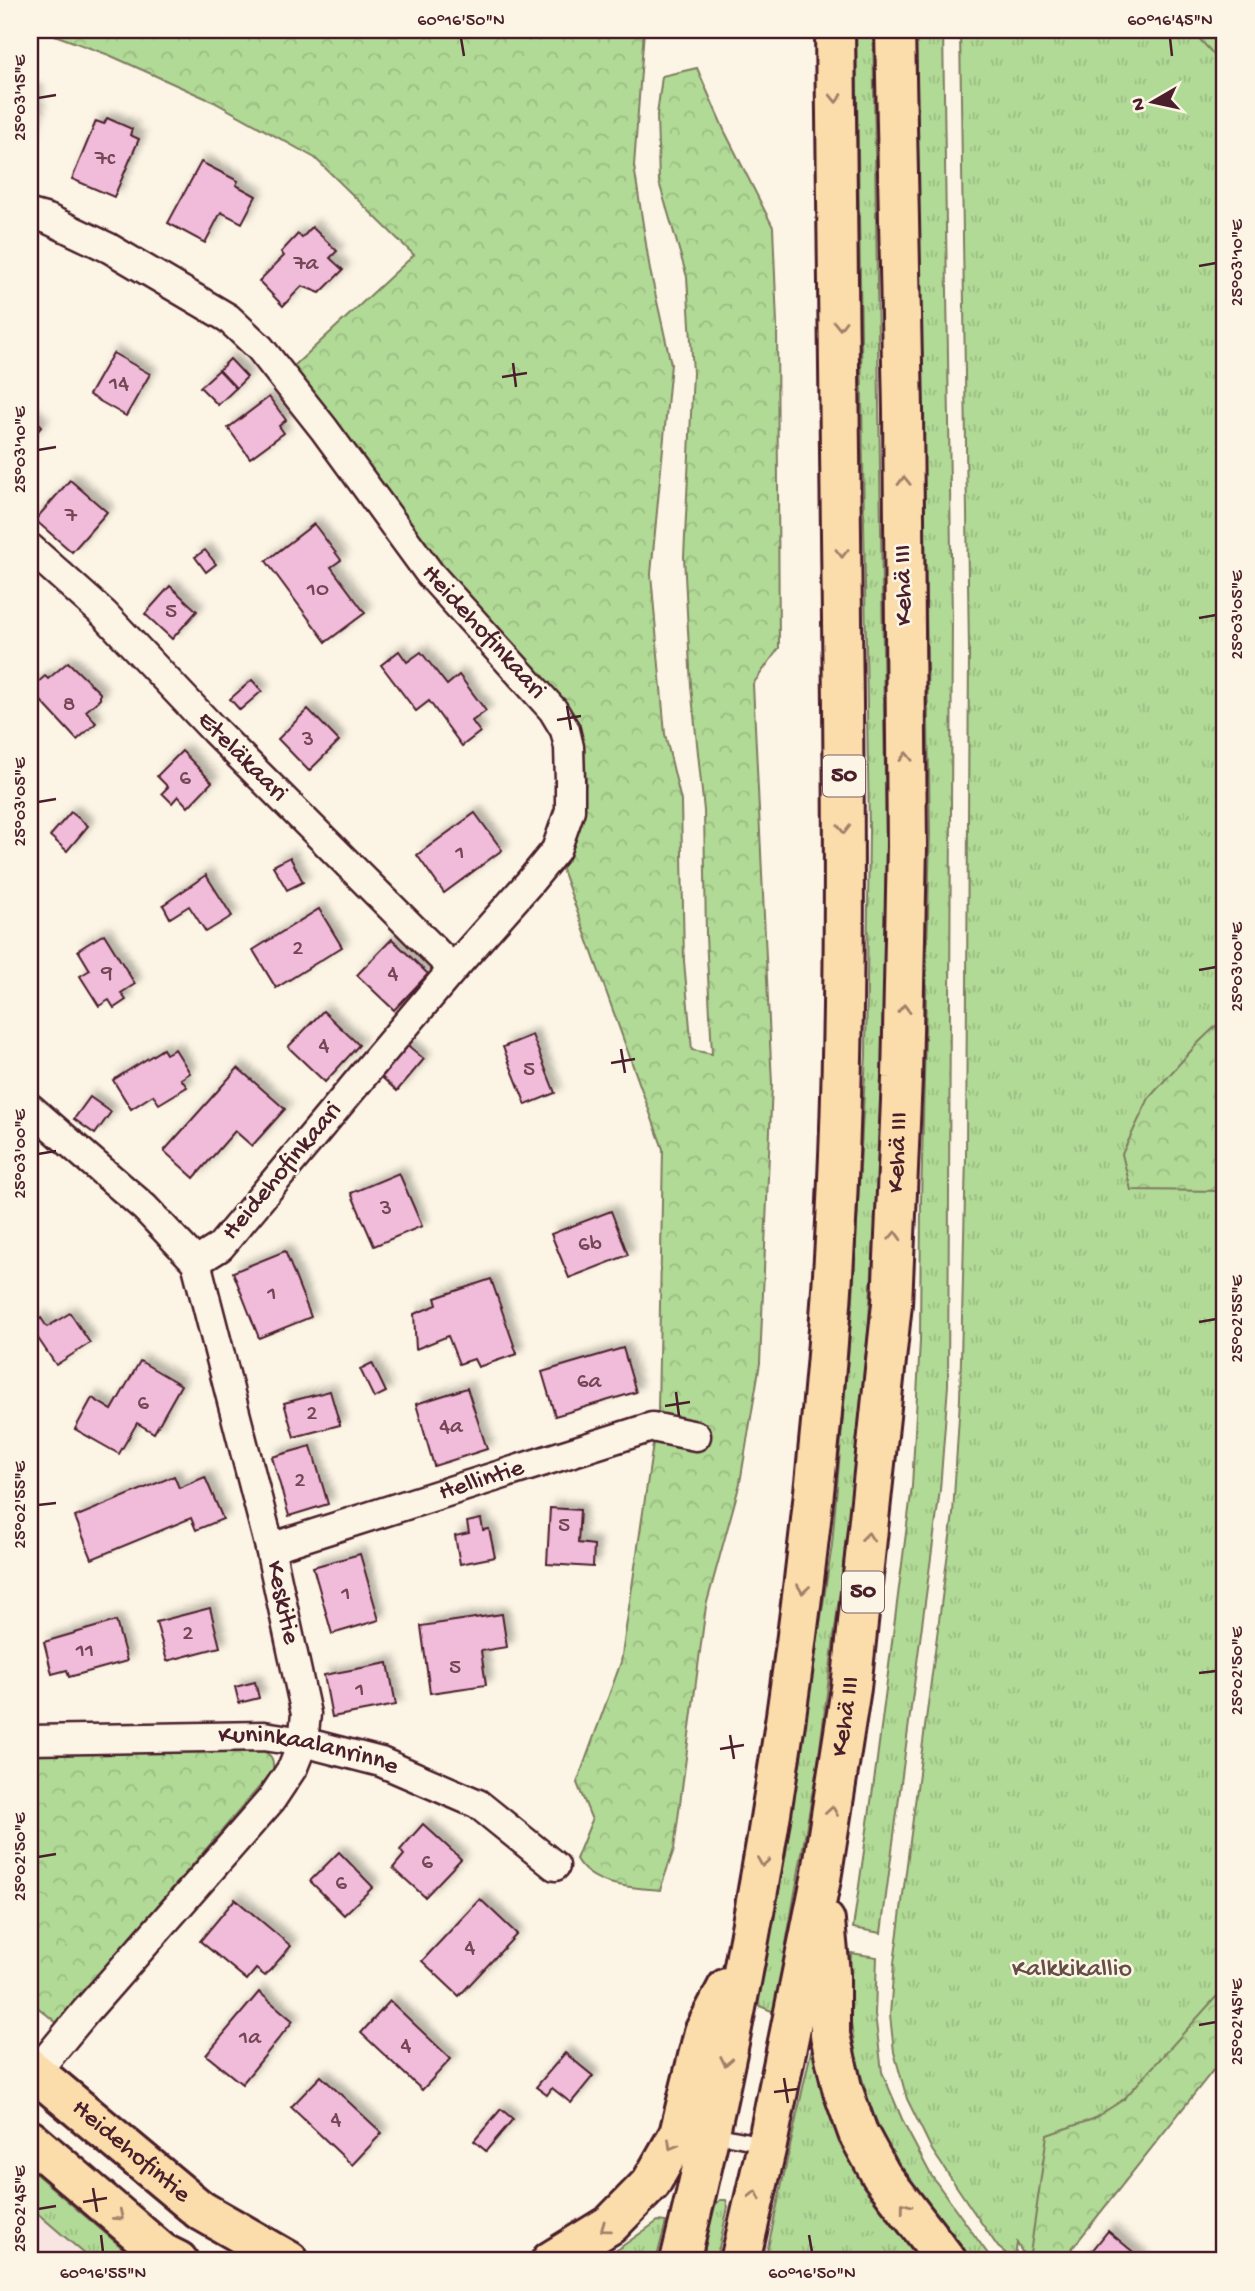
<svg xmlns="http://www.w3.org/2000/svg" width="1255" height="2291" viewBox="0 0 1255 2291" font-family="'Gochi Hand',sans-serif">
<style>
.built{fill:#f8e4e1}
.grass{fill:url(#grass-tufts);stroke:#7e7c60;stroke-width:2}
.forest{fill:url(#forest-crowns);stroke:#7e7c60;stroke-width:2}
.building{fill:#f0bcd9;stroke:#4a1f2b;stroke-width:2;filter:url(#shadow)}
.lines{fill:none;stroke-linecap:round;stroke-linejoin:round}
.lane-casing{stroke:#4a1f2b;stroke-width:19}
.street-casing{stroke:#4a1f2b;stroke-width:33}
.primary-casing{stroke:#4a1f2b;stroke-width:44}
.highway-casing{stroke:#4a1f2b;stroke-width:44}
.lane{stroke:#fcf5e5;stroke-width:14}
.street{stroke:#fcf5e5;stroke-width:28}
.primary{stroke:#faddab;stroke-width:38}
.highway{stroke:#faddab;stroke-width:38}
.oneway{stroke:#a27e6b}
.ticks{fill:none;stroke:#4a1f2b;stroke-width:2.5}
.labels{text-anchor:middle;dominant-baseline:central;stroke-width:5;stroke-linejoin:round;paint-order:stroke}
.number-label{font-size:23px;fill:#744656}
.shield{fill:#fcf5e5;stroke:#7f5f63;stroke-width:2}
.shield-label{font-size:24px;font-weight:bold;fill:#4a1f2b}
.street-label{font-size:26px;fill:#4a1f2b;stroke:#fcf5e5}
.park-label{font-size:26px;fill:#644e46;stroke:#fcf5e5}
.neatline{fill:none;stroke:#4a1f2b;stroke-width:2.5}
.ticks-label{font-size:18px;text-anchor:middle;fill:#4a1f2b}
</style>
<defs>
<pattern id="grass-tufts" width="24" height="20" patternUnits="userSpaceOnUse" patternTransform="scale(1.75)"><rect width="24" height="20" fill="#b1da96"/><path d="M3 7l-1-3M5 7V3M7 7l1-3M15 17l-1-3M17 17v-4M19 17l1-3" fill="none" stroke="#9abb81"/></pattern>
<pattern id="forest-crowns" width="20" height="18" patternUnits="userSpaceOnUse" patternTransform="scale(1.75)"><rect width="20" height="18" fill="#b1da96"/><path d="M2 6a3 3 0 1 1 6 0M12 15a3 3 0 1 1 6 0" fill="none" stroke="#9abb81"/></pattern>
<filter id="shadow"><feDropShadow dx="6" dy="-6" stdDeviation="3.5" flood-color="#0004"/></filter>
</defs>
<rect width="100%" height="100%" fill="#fcf5e5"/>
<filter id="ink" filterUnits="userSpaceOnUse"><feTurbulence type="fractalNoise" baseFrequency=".0143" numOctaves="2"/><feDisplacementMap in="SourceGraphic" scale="14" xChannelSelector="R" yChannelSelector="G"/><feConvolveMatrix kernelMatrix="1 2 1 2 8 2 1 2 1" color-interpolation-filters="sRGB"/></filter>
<g filter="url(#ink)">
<path class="built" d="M 30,2199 L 101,2261 L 30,2261 Z"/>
<g class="grass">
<path d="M 856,30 L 873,30 L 886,840 L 884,1023 L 880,1155 L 868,1332 L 852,1495 L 819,1756 L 774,2012 L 757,2005 L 784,1864 L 832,1545 L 853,1299 L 866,1055 L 869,831 Z"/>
<path d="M 916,30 L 943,30 L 952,618 L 948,1385 L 940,1490 L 881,1933 L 853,1928 L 876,1767 L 912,1486 L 920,1341 L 921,1203 L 930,833 Z"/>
<path d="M 960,30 L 1225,30 L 1225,2055 L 1062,2261 L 1027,2261 L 1017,2243 L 1015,2257 L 1009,2256 L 998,2247 L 969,2205 L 932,2150 L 907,2099 L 894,2052 L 890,2015 L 894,1963 L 953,1514 L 960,1399 L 966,1156 L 969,650 Z"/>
<path d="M 851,1953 L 877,1957 L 875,2014 L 882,2072 L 905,2126 L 931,2175 L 993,2261 L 968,2261 L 899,2171 L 870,2107 L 856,2057 L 849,2011 Z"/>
<path d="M 811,2051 L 817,2051 L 925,2261 L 765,2261 Z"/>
<path d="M 30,2169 L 133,2257 L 137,2261 L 93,2261 L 30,2207 Z"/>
<path d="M 720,2200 L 726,2200 L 728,2207 L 716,2261 L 702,2261 L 714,2206 Z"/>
<path d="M 658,2221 L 666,2222 L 656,2261 L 601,2261 Z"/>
</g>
<g class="forest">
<path d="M 41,30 L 644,30 L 634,166 L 650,270 L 671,364 L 651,574 L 665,734 L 681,801 L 684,961 L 692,1050 L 712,1054 L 706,936 L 704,811 L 691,686 L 684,557 L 693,373 L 687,277 L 659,182 L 657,115 L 662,76 L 697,68 L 725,132 L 773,227 L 777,323 L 779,648 L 753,684 L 772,1084 L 760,1363 L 740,1483 L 706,1606 L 674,1849 L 660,1890 C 630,1887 592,1887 576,1859 L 592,1820 L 577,1783 L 621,1662 L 658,1410 L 663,1149 L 559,861 L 581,820 L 586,780 L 573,719 L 445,581 L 293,367 L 414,255 L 315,158 L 214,102 L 109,55 Z"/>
<path d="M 1195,30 L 1225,30 L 1225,56 L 1216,57 L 1195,34 Z"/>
<path d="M 1225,1017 L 1225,1191 L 1131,1190 L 1122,1154 L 1149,1098 L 1197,1044 Z"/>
<path d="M 261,1750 C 272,1755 274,1759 273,1771 L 57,2023 L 30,2001 L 30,1753 Z"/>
<path d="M 1225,1987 L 1225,2055 L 1062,2261 L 1029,2261 L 1047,2135 L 1093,2119 L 1124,2099 Z"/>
</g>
<g class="building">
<path d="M 30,91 L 37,93 L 33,109 L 38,110 L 30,141 Z"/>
<path d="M 107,118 L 132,129 L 130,135 L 139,139 L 114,197 L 72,179 L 96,121 L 104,124 Z"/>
<path d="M 201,162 L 238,181 L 236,185 L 256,196 L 242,223 L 221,212 L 205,243 L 168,223 Z"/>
<path d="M 312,227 L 337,251 L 330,258 L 343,270 L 320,293 L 302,286 L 283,306 L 259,281 L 284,256 L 281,252 L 298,234 L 302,238 Z"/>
<path d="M 113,353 L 150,374 L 126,416 L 89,395 Z"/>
<path d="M 230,359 L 247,377 L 236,388 L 219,370 Z"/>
<path d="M 219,370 L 236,388 L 218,405 L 200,387 Z"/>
<path d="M 269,397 L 286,420 L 279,426 L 284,433 L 250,458 L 228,428 Z"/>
<path d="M 30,414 L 42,426 L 30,440 Z"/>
<path d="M 70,480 L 107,512 L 72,552 L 35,520 Z"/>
<path d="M 314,524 L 341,560 L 331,567 L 365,613 L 326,642 L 266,561 Z"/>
<path d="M 205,550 L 216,564 L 206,572 L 195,557 Z"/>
<path d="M 170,586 L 197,611 L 172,639 L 145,614 Z"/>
<path d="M 399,651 L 407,662 L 421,652 L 447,685 L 459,675 L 486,711 L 472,721 L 480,732 L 462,746 L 429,701 L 416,711 L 381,665 Z"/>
<path d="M 68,662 L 100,693 L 100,699 L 86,711 L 96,723 L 77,740 L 30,689 L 45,676 L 48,679 Z"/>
<path d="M 252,680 L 262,691 L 240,710 L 230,699 Z"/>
<path d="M 308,709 L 339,741 L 309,771 L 278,739 Z"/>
<path d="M 182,751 L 212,782 L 188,807 L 178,796 L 172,803 L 162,793 L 168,787 L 157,776 Z"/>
<path d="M 71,812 L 88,826 L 67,851 L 50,836 Z"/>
<path d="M 475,813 L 502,850 L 444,893 L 417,855 Z"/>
<path d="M 290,857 L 303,882 L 287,890 L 273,866 Z"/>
<path d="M 206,875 L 232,916 L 206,932 L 189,906 L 170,918 L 163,905 Z"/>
<path d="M 319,909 L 342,947 L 276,988 L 253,950 Z"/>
<path d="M 104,934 L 135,984 L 121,993 L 126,1000 L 114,1008 L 109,1000 L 99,1006 L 80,976 L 90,970 L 78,950 Z"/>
<path d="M 392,939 L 428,974 L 394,1010 L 357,975 Z"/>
<path d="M 323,1011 L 359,1045 L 325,1082 L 288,1047 Z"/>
<path d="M 532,1035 L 555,1093 L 526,1105 L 503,1047 Z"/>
<path d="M 404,1042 L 424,1059 L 397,1091 L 377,1073 Z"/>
<path d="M 163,1049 L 166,1054 L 175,1049 L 190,1073 L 181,1079 L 187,1087 L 159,1104 L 153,1095 L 131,1109 L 113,1080 Z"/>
<path d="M 238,1068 L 285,1109 L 252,1146 L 235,1131 L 194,1178 L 164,1151 Z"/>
<path d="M 90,1097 L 111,1112 L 95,1134 L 74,1119 Z"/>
<path d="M 399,1173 L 422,1226 L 374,1246 L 351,1193 Z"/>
<path d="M 611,1211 L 628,1255 L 569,1278 L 551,1234 Z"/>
<path d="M 285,1251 L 311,1317 L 259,1338 L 233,1272 Z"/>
<path d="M 491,1279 L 517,1354 L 478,1367 L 474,1359 L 459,1364 L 448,1336 L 416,1349 L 414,1314 L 437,1305 L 435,1298 Z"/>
<path d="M 70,1313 L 90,1343 L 56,1365 L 33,1331 L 37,1328 L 34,1324 L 41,1318 L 47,1327 Z"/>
<path d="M 623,1348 L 636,1392 L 555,1416 L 542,1372 Z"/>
<path d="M 140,1361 L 181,1385 L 154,1433 L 137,1423 L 119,1454 L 75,1429 L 92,1398 L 112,1410 Z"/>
<path d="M 372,1363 L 386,1392 L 374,1398 L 360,1369 Z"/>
<path d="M 467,1388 L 487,1449 L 434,1466 L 416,1404 Z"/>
<path d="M 330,1391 L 340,1425 L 294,1437 L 284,1403 Z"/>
<path d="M 311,1446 L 328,1504 L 289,1516 L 272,1457 Z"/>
<path d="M 174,1476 L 179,1488 L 205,1477 L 223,1519 L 196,1530 L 191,1518 L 92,1559 L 75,1517 Z"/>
<path d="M 550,1508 L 580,1510 L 578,1543 L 594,1545 L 593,1567 L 547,1564 Z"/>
<path d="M 481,1519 L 483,1530 L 489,1529 L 495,1557 L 460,1564 L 455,1536 L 469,1533 L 467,1522 Z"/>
<path d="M 360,1554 L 379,1620 L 332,1634 L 313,1567 Z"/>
<path d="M 210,1608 L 220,1647 L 167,1661 L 156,1622 Z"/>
<path d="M 502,1614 L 507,1647 L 481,1651 L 486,1685 L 430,1693 L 421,1626 Z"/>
<path d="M 116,1621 L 127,1661 L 69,1677 L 67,1670 L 52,1674 L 44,1642 Z"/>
<path d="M 388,1663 L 396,1705 L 332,1717 L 324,1675 Z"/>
<path d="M 255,1682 L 259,1698 L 239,1703 L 235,1687 Z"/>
<path d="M 423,1824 L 461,1859 L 425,1897 L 393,1868 L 404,1855 L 400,1850 Z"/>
<path d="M 339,1852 L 373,1887 L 344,1915 L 310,1881 Z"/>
<path d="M 235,1899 L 291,1946 L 265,1976 L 256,1969 L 247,1980 L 200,1941 Z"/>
<path d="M 480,1899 L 517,1934 L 459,1996 L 422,1961 Z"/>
<path d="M 259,1992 L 293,2021 L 242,2084 L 206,2055 Z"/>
<path d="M 390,2001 L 451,2059 L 422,2090 L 361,2033 Z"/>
<path d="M 565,2053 L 593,2076 L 571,2103 L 552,2088 L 547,2095 L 536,2087 Z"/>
<path d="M 321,2076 L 382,2133 L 352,2165 L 291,2107 Z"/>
<path d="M 501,2109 L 513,2119 L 486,2151 L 474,2141 Z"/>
<path d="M 1108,2231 L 1144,2261 L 1084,2261 Z"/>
</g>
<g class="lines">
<g class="lane-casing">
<path id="lane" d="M 713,2134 L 765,2144"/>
</g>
<g class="street-casing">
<g id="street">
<path id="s1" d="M 30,214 L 48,219 L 109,248 L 228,318 L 260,348 L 324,429 L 430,574 L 553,710 L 565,730 L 569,747 L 570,781 L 570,810 L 556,850 L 529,883 L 453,969 L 371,1066 L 220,1247 L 196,1262"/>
<path id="s2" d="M 30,548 L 104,614 L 214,730 L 453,969"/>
<path id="s3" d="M 30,1108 L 145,1208 L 196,1262 L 270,1548 L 306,1714 L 303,1742 L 293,1767 L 271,1800 L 86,2011 L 30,2079"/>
<path id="s4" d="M 270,1548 L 652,1427 L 696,1436"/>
<path id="s5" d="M 30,1740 L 264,1736 L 303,1742 L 381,1762 L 478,1804 L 555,1866"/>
</g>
</g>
<g class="primary-casing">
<g id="primary">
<path id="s6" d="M 30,2068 L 200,2210"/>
<path d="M 30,2140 L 162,2253"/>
</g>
</g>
<g class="highway-casing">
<g id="highway">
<path d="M 825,1921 L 830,1974 L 830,2035 L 842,2088 L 858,2133 L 881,2175 L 947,2261"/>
<path d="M 200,2210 L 289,2261"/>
<path d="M 162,2253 L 178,2261"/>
<path d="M 551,2261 L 611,2224 L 651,2183 L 679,2134 L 704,2032 L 727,1988"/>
<path d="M 680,2261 C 757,1947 807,1627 831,1304 C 845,1105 845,906 843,707 C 842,481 839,255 835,30"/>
<path id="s7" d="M 740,2261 L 767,2145 L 821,1879 L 851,1688 L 892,1304 L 902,1078 L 907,846 L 903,410 L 895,30"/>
</g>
</g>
<use href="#lane" class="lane"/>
<use href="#street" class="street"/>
<use href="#primary" class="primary"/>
<use href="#highway" class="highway"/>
</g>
<defs><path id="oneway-chevron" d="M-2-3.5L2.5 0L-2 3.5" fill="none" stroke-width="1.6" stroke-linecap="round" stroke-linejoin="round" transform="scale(1.75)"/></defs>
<g class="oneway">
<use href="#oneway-chevron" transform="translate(836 98) rotate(89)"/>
<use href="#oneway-chevron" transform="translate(840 325) rotate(89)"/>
<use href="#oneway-chevron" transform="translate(904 481) rotate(-91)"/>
<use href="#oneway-chevron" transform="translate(842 553) rotate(90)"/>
<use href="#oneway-chevron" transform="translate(906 757) rotate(-91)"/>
<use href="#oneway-chevron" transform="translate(844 829) rotate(90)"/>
<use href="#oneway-chevron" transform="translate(904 1009) rotate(-89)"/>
<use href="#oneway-chevron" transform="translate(895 1236) rotate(-87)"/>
<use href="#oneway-chevron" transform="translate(868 1537) rotate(-84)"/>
<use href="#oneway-chevron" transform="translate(803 1589) rotate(98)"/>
<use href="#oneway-chevron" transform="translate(832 1811) rotate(-81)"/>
<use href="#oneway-chevron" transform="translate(763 1862) rotate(99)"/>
<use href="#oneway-chevron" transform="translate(726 2061) rotate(101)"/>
<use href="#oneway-chevron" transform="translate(672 2145) rotate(120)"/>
<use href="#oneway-chevron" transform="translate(755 2195) rotate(-77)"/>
<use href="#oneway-chevron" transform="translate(905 2207) rotate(-127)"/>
<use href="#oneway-chevron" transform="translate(119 2216) rotate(40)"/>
<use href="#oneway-chevron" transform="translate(605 2228) rotate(144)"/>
</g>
</g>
<path class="ticks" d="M 461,38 L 464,56M 1170,38 L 1172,56M 38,98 L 56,95M 1199,266 L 1216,263M 513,363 L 516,387M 502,377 L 527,373M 38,450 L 56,447M 1199,618 L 1216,615M 567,706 L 571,730M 557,720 L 581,716M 38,802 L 56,799M 1199,970 L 1216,967M 621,1049 L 625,1073M 611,1063 L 635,1059M 38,1154 L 56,1151M 1199,1322 L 1216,1319M 676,1392 L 679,1416M 665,1406 L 690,1402M 38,1505 L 56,1503M 1199,1673 L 1216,1671M 730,1735 L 734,1759M 720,1749 L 744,1745M 38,1857 L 56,1854M 1199,2025 L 1216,2022M 784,2078 L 788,2103M 774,2092 L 798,2089M 93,2188 L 97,2212M 83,2202 L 107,2198M 38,2209 L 56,2206M 101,2235 L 103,2252M 809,2235 L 812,2252"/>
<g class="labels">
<g class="number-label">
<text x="105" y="159">7c</text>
<text x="306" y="264">7a</text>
<text x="119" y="384">14</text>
<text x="71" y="516">7</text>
<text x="318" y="590">10</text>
<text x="171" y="612">5</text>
<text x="69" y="705">8</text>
<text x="308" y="740">3</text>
<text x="185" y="779">6</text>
<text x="460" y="853">1</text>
<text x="298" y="949">2</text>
<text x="107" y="973">9</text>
<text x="393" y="974">4</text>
<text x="324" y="1046">4</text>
<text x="529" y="1070">5</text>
<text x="386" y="1209">3</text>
<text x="590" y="1245">6b</text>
<text x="272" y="1294">1</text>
<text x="589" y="1382">6a</text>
<text x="143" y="1404">6</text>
<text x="312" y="1414">2</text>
<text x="451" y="1427">4a</text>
<text x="300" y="1481">2</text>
<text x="564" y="1526">5</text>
<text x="346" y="1594">1</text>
<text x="188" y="1634">2</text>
<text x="85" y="1651">11</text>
<text x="455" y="1668">5</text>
<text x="360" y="1690">1</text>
<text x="427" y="1863">6</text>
<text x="341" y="1884">6</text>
<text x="470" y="1948">4</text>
<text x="250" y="2038">1a</text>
<text x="406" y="2046">4</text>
<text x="336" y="2120">4</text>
</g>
<g class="shield">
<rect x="823" y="755.5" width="42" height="41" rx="5"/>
<rect x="842" y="1571.5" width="42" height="41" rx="5"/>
</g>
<g class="shield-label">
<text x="844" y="776">50</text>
<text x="863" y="1592">50</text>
</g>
<g class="street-label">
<text transform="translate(905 585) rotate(-91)">Kehä III</text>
<text stroke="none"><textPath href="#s1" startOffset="630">Heidehofinkaari</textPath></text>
<text stroke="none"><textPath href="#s2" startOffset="298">Eteläkaari</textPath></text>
<text stroke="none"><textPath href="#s7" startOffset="1122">Kehä III</textPath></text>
<text transform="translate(283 1172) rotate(-50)">Heidehofinkaari</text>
<text stroke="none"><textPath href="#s4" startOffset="222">Hellintie</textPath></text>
<text stroke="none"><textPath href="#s3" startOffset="578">Keskitie</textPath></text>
<text stroke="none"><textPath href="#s7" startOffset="555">Kehä III</textPath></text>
<text stroke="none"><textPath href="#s5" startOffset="280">Kuninkaalanrinne</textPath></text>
<text stroke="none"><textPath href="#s6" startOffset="131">Heidehofintie</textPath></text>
</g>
<g class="park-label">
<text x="1072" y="1970">Kalkkikallio</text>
</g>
</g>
<rect width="1255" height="2291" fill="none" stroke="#fcf5e5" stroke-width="77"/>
<g transform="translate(1153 102) rotate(261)" stroke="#fcf5e5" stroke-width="5" paint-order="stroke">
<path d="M0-5L12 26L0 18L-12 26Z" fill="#4a1f2b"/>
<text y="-10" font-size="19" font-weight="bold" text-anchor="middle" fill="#4a1f2b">N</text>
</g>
<rect x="38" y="38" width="1178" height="2214" class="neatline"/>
<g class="ticks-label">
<text x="461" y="25">60°16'50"N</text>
<text x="1170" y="25">60°16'45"N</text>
<text transform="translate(19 98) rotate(-90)" y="6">25°03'15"E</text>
<text transform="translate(1236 263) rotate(-90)" y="6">25°03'10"E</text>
<text transform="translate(19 450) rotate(-90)" y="6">25°03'10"E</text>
<text transform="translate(1236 615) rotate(-90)" y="6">25°03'05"E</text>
<text transform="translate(19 802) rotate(-90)" y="6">25°03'05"E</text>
<text transform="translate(1236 967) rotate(-90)" y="6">25°03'00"E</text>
<text transform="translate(19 1154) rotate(-90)" y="6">25°03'00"E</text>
<text transform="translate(1236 1319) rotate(-90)" y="6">25°02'55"E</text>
<text transform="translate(19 1505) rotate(-90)" y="6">25°02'55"E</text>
<text transform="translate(1236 1671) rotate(-90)" y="6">25°02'50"E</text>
<text transform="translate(19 1857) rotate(-90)" y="6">25°02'50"E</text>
<text transform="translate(1236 2022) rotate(-90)" y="6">25°02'45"E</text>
<text transform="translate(19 2209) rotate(-90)" y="6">25°02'45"E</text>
<text x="103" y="2278">60°16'55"N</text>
<text x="812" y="2278">60°16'50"N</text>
</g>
</svg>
